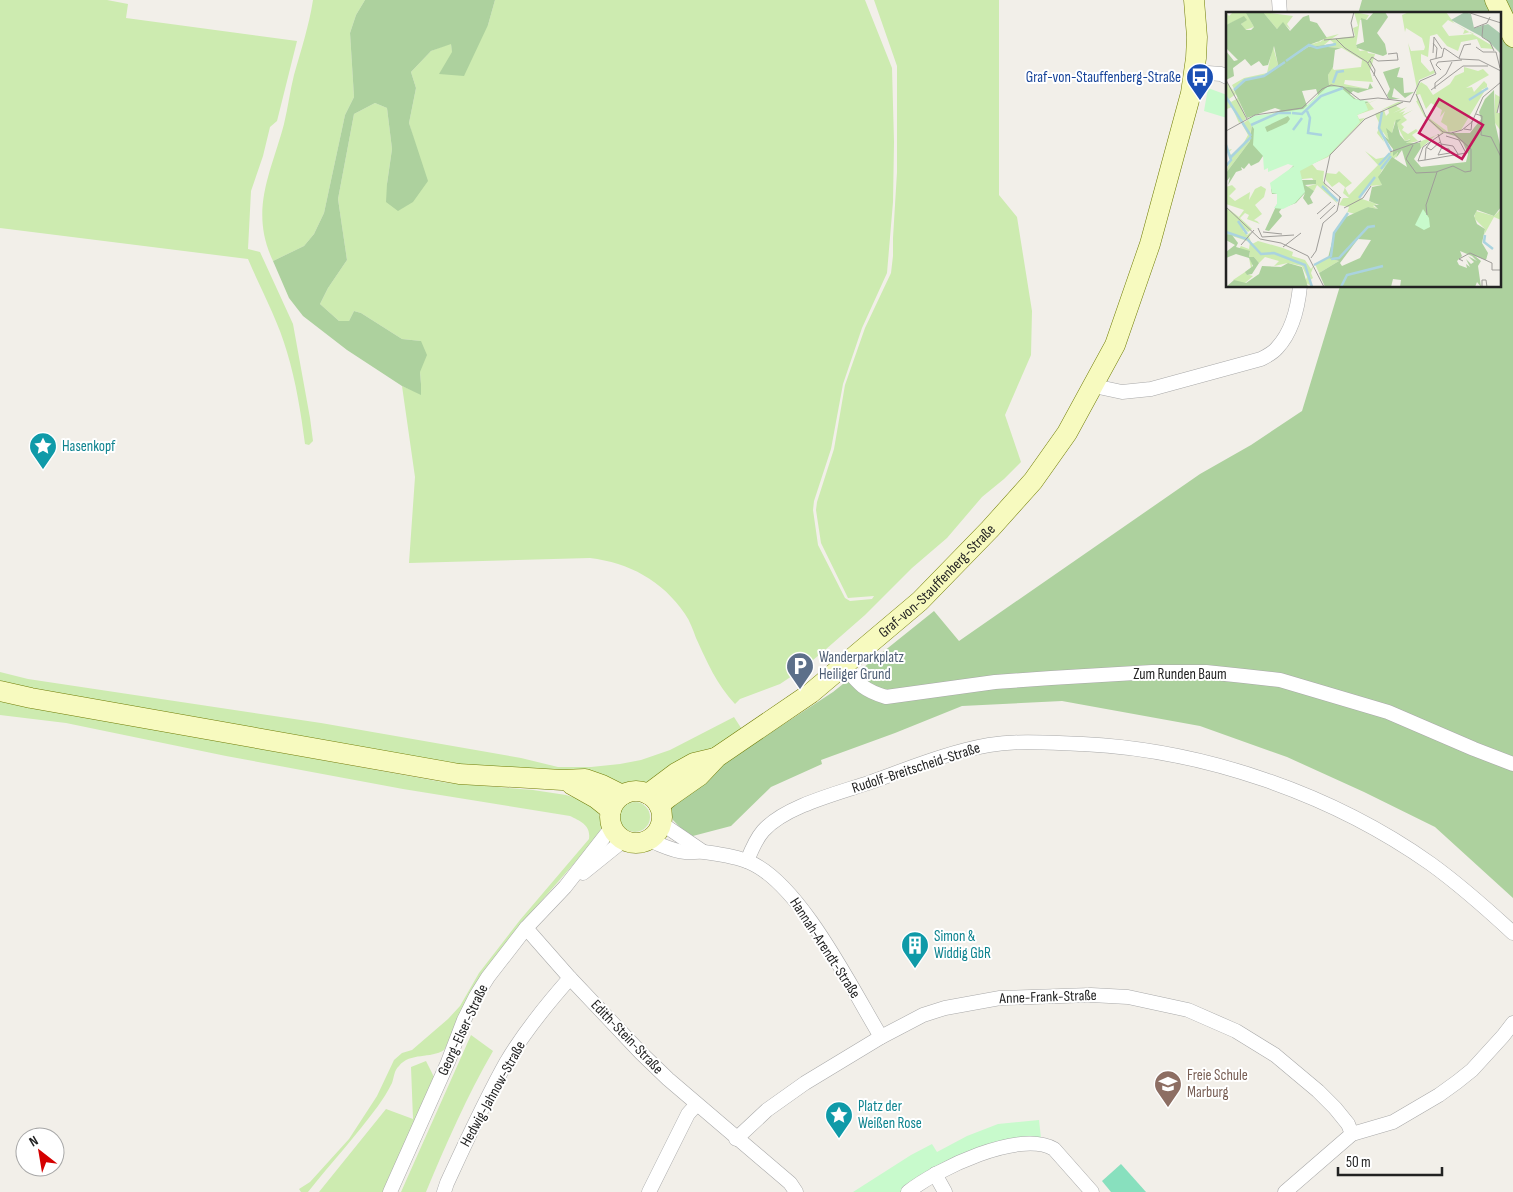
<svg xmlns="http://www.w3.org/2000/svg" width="1513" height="1192" viewBox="0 0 1513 1192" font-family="'Sofia Sans Condensed',sans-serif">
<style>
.grass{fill:#cdebb0}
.forest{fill:#add19e}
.park{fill:#c8facc}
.pitch{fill:#88e0be}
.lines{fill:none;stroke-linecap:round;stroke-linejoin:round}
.street-casing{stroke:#a9a9a9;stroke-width:15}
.secondary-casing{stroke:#707d05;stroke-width:21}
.street{stroke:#fff;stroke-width:14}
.secondary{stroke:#f7fabf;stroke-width:20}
.labels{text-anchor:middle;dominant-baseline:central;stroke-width:4;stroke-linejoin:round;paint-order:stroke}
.transit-label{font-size:15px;fill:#164399;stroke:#fff;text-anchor:end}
.culture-label{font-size:15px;fill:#0d838f;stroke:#fff;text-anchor:start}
.street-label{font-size:15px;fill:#222;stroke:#fff}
.service-label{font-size:15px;fill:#4e5e75;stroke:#fff;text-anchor:start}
.education-label{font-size:15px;fill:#785e54;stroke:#fff;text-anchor:start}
.inset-river{fill:none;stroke:#aad3df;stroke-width:2.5}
.inset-road{fill:none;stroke:#9f9d99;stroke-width:1}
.view{fill:#c2185b;fill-opacity:0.15;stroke:#c2185b;stroke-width:2.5}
.inset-edge{fill:none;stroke:#222;stroke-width:2.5}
</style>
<rect width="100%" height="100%" fill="#f2efe9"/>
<g class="grass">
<path d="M 0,0 L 107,0 L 128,4 L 126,18 L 297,41 L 277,121 L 270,127 L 263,156 L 251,191 L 248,249 L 260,252 L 293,324 L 310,418 L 313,441 L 309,445 L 305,444 C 301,413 296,382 287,352 C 278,320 261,290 248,259 L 0,228 Z"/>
<path d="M 313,0 L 365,0 L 356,15 L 350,33 L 354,97 L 345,115 L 324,213 L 314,234 L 304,246 L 273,261 C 249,210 271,173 284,124 C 288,107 290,91 294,75 C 301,50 309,26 313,0 Z"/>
<path d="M 495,0 L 865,0 L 892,68 L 894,142 L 893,202 L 887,273 L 862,328 L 843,384 L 831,449 L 814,501 L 813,510 L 818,545 L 845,598 L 850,601 L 872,599 L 874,596 L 848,598 L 821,543 L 816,510 L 817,502 L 834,449 L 845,385 L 865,328 L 891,273 L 893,256 L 893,238 L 897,172 L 897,66 L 874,0 L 999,0 L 999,195 L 1017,217 L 1032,311 L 1031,355 L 1005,415 L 1021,462 L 1004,479 L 982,497 L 947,538 L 912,568 L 865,615 L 825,650 L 801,670 L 780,684 L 740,699 L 735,704 C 716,683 708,664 696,638 C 693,630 690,621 685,614 C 662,580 629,563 590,558 L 409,563 L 415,477 L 402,386 L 421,394 L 421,384 L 420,372 L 421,341 L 402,339 L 361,313 L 354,311 L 349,321 L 339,321 L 320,304 L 328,288 L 347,260 L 338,199 L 354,114 L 375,103 L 387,108 L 392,149 L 387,184 L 415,144 L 409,123 L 416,88 L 411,72 L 431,51 L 451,43 L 452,51 L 488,25 Z"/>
<path d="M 0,672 L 28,679 L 321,723 L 521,758 L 558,767 L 591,767 L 620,764 L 641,760 L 670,750 L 734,717 L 745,734 L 647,786 L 621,786 L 509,774 L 0,685 Z"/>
<path d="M 0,700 L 69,714 L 431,780 L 448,783 L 533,790 L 566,795 L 579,799 L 598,811 L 601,821 L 601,828 L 599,835 L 522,923 L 444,1050 C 431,1059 410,1052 399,1066 C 394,1070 394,1078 392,1083 C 388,1091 383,1099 378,1106 C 356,1136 331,1163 308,1192 L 301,1192 L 299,1189 L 310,1182 L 349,1139 L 377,1096 L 394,1060 L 402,1053 L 412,1050 L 448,1019 L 460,1006 L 479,973 L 520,920 L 589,839 C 591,825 580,821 570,816 L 403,789 L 226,756 L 66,723 L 0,715 Z"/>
<circle cx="635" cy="817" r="15"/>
<path d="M 471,1035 L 493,1051 C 467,1096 446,1144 426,1192 L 401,1192 Z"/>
<path d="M 426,1061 L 436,1081 L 386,1192 L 319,1192 L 386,1109 L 413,1119 L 411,1067 Z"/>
</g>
<g class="forest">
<path d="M 365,0 L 495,0 L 488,25 L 464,76 L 439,74 L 452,52 L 451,44 L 431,51 L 411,72 L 416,88 L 409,123 L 428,181 L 413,202 L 398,211 L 386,202 L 387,184 L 392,149 L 387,108 L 375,103 L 354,114 L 338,199 L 347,260 L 328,288 L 320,304 L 339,321 L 349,321 L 354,311 L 361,313 L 402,339 L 421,341 L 427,355 L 420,372 L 421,384 L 421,395 L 402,386 L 347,350 L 303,316 L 289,298 L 273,261 L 304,246 L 314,234 L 324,213 L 345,115 L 354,97 L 350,33 L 356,15 Z"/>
<path d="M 1362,0 L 1513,0 L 1513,898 L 1435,827 L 1364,792 L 1287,757 L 1200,726 L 1062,701 L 962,706 L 895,733 L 821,760 L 822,764 L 771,787 L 731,826 L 689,837 L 673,820 L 668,805 L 674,796 L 833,692 L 934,611 L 959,641 L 1200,474 L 1251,445 L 1302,411 L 1340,286 L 1499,286 L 1499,14 L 1358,14 Z"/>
</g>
<g class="park">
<path d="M 1208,88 L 1227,95 L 1227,118 L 1204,111 Z"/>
<path d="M 1039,1120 L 1041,1138 L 1006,1143 L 901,1192 L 853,1192 L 911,1155 L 932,1144 L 937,1152 L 967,1136 L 998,1124 Z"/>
</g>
<path class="pitch" d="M 1121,1164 L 1146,1192 L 1111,1192 L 1102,1181 Z"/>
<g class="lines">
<g class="street-casing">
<g id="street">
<path d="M 1279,0 L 1280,14"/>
<path d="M 1194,72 L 1221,74 L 1227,77"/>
<path d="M 1094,386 L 1122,392 L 1151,389 L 1261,359 C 1267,356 1273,353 1277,348 C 1292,332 1298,307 1300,286"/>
<path d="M 844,666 C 859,684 863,690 886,697 L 995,682 L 1051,678 L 1152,672 L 1206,672 L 1244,676 L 1280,680 L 1388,712 L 1474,749 L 1513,764"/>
<path d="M 661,823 L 702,851"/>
<path d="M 648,840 C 660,844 672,851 685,852 C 691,853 697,851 704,852 C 718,854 735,856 749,862 C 800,883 852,989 881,1037"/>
<path d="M 747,861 C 751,851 756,839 763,831 C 785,806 839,793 871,782 C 910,768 949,752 989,745 C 1020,740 1052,743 1083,744 C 1205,750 1332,794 1431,864 C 1460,885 1487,909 1513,933"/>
<path d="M 583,873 L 624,840"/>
<path d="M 526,928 L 570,978 L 641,1053 L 668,1079 L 790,1183 L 796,1192"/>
<path d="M 736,1139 L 767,1110 L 805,1083 L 881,1037 L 923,1015 L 945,1008 L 1000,998 L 1091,995 L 1128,997 L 1188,1010 L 1236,1031 L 1275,1055 L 1318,1091 L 1335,1108 L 1348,1124 L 1352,1134"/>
<path d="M 935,1174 L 945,1192"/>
<path d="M 390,1192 L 448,1062 L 464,1020 L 476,996 L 488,977 L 526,928 L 565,887 L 612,827"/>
<path d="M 444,1192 L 447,1183 C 466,1142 485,1100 507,1061 C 525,1031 547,1004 570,978"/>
<path d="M 649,1192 L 688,1114 L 696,1105"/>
<path d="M 908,1192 C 937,1169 1020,1129 1054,1149 L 1092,1192"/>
<path d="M 1285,1192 L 1352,1134 L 1393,1122 L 1439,1095 L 1457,1082 L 1472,1070 L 1503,1036 L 1513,1023"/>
</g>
</g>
<g class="secondary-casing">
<g id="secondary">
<path d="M 1495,0 L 1513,37"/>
<path d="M 0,691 L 31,698 L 459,774 L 562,780 L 585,779 L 602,785 L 622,795"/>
<path d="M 571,784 L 596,798 L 611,810"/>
<circle cx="636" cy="817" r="26"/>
<path d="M 648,794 L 676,773 L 694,763 L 715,758"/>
<path id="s1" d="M 659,805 L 669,797 L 699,776 L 717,757 L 811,693 L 920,601 L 990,529 L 1033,481 L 1067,433 L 1115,345 L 1150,244 L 1191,93 L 1196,58 L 1197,37 L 1194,0"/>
</g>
</g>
<use href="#street" class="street"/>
<use href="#secondary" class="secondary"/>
</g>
<defs>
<g id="bus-pin" transform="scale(1.4375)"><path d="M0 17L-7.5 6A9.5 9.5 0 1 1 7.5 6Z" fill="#1a4fb4" stroke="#fff"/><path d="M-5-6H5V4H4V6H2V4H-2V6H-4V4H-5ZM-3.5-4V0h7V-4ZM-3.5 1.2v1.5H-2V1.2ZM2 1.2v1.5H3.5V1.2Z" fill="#fff"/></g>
<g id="sight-pin" transform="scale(1.4375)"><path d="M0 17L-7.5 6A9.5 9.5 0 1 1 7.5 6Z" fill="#0f9aa8" stroke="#fff"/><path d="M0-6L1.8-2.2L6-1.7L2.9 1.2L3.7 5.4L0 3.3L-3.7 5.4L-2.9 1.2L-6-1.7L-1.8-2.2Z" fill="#fff"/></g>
<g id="parking-pin" transform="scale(1.4375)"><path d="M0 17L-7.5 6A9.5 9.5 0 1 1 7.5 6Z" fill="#5c6f8a" stroke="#fff"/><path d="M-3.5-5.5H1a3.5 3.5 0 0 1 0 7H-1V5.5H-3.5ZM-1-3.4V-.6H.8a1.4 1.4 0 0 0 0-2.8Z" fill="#fff"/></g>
<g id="building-pin" transform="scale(1.4375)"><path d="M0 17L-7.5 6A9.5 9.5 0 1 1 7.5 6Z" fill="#0f9aa8" stroke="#fff"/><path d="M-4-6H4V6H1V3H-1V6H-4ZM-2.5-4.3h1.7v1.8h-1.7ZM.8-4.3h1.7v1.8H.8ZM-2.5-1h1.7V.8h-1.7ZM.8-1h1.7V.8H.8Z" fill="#fff"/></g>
<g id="school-pin" transform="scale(1.4375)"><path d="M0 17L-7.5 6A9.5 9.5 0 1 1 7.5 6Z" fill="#8d6e63" stroke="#fff"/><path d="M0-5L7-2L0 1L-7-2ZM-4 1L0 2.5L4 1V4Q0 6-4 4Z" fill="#fff"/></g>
</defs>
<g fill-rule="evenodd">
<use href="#bus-pin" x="1200" y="77"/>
<use href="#sight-pin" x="43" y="446"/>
<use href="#parking-pin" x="800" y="666"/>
<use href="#building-pin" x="915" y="945"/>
<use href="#school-pin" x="1168" y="1084"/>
<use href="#sight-pin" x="839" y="1115"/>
</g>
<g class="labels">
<g class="transit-label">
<text x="1181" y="77">Graf-von-Stauffenberg-Straße</text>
</g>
<g class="culture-label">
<text x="62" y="446">Hasenkopf</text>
<text x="934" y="936">Simon &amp;<tspan x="934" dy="17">Widdig GbR</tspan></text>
<text x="858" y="1106">Platz der<tspan x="858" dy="17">Weißen Rose</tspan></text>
</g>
<g class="street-label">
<text stroke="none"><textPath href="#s1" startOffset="358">Graf-von-Stauffenberg-Straße</textPath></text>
<text x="1180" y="674">Zum Runden Baum</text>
<text transform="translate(916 768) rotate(-18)">Rudolf-Breitscheid-Straße</text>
<text transform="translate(825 948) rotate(57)">Hannah-Arendt-Straße</text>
<text transform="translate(1048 997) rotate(-2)">Anne-Frank-Straße</text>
<text transform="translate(463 1030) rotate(-65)">Georg-Elser-Straße</text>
<text transform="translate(627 1037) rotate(46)">Edith-Stein-Straße</text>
<text transform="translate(493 1094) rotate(-61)">Hedwig-Jahnow-Straße</text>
</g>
<g class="service-label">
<text x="819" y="657">Wanderparkplatz<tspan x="819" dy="17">Heiliger Grund</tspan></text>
</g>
<g class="education-label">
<text x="1187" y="1075">Freie Schule<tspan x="1187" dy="17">Marburg</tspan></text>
</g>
</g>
<g transform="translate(1226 12)">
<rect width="275" height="275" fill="#f2efe9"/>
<path d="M 0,0 L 3,4 L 7,0 L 23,0 L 21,2 L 28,15 L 19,18 L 15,12 L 20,8 L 16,6 L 0,13 ZM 37,0 L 67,4 L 61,12 L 65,18 L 57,11 L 51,17 ZM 128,0 L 143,3 L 140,8 L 134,8 L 130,34 L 134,39 L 141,38 L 142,41 L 149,42 L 144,59 L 147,70 L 119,68 L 118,72 L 142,77 L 103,73 L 102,63 L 106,55 L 108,58 L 135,55 L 136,48 L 116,36 L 102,35 L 108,31 L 104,28 L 98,33 L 82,35 L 65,45 L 83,33 L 93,30 L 89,29 L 92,27 L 94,30 L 101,25 L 113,22 L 105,27 L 129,24 L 127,16 L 132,14 ZM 183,0 L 220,0 L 228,11 L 265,33 L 260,27 L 268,37 L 255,36 L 251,27 L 235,30 L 232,39 L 221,34 L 211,22 L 204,24 L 202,45 L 195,42 L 195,50 L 204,60 L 208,58 L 209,61 L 193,68 L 192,74 L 195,70 L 201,74 L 207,83 L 224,72 L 229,64 L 238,60 L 238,55 L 252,59 L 257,57 L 263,63 L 240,76 L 246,75 L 248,80 L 258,69 L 261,72 L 261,75 L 255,78 L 258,80 L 235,118 L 222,120 L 221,114 L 215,110 L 219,99 L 214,105 L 216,98 L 205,91 L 200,97 L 194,82 L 191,83 L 199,103 L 222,120 L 209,124 L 195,136 L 193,130 L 216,121 L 198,104 L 190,89 L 191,89 L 190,81 L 191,77 L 182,31 L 185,39 L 198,38 L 199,35 L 196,26 L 180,16 L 179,20 L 176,3 ZM 222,8 L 239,17 L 237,22 L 244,20 L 248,22 L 223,24 L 216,14 ZM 47,34 L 52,53 L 38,63 L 19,68 L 8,77 L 6,73 L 18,66 L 41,61 ZM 0,69 L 10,82 L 3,87 L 5,90 L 12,86 L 20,107 L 13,111 L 6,95 L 1,97 ZM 269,82 L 274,85 L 271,101 L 275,101 L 275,119 L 269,111 ZM 152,87 L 143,91 L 148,97 L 131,103 L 133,107 L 139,106 L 102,145 L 86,152 L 91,158 L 98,159 L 97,169 L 112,192 L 91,173 L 88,179 L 80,175 L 90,172 L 86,166 L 58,169 L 137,93 ZM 172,90 L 176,90 L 170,94 L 175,97 L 167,101 L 181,95 L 173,101 L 179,99 L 176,103 L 188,96 L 176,103 L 187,98 L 177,104 L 181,108 L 175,112 L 178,115 L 176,118 L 182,122 L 190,117 L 192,119 L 186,123 L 192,129 L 180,132 L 184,127 L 179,129 L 169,109 L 166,121 L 161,121 L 171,134 L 168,136 L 157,120 L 155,122 L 158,130 L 151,121 L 154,113 L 149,102 L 158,98 L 160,104 L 163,101 L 162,96 L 155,98 ZM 26,105 L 24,129 L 0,161 L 4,148 L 0,132 L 2,138 L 6,137 L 3,140 L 5,143 L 17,132 L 22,123 L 16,112 ZM 139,139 L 150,147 L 160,145 L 166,139 L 173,142 L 156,158 L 153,164 L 156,173 L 142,174 L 133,186 L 151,192 L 147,194 L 152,197 L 142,195 L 129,202 L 122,200 L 120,205 L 123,195 L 113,193 L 117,186 L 123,186 L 117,181 L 119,175 L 113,170 L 106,175 L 100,168 L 100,161 L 110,162 L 113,159 L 126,171 L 119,176 L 123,183 L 152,153 ZM 15,170 L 6,173 L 10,177 L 3,184 L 9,189 L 24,180 L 23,188 L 29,177 L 35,174 L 40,177 L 38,185 L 29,193 L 36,202 L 28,208 L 31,209 L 34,212 L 21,207 L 23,203 L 19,201 L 14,206 L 26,217 L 22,220 L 19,217 L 17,219 L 21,223 L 25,220 L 23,225 L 26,232 L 32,229 L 57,236 L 67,240 L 66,244 L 79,248 L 85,257 L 88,253 L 85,261 L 87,266 L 83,269 L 86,275 L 79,270 L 81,265 L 76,254 L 62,251 L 48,254 L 53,249 L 39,245 L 33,251 L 28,245 L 23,245 L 24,240 L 13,237 L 15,234 L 23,237 L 24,230 L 0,222 L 0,195 L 13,205 L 18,198 L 0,192 L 0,175 ZM 275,197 L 275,208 L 268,205 L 258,223 L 259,217 L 248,206 L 250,199 L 268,204 ZM 23,246 L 26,251 L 26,255 L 24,258 L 20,260 L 20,262 L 27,264 L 18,272 L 7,268 L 25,256 ZM 102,246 L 113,249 L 93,261 L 89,252 Z" fill="#cdebb0" fill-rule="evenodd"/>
<path d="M 37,0 L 51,17 L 57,10 L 64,19 L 77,5 L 83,3 L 84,9 L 91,11 L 101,26 L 83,33 L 66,45 L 82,35 L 106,32 L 102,35 L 115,36 L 109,38 L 107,55 L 102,63 L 103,73 L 142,77 L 144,71 L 147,76 L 132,81 L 127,79 L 124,82 L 130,87 L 143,90 L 37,144 L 33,150 L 25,154 L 23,151 L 18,157 L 15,155 L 16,158 L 10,160 L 2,173 L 4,165 L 0,170 L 0,161 L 24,129 L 26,111 L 55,98 L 49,96 L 21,106 L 8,78 L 19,68 L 38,64 L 52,53 L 48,34 L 42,53 L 37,54 L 33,49 L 25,54 L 19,47 L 7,56 L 8,64 L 0,68 L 0,39 L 8,49 L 12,48 L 0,36 L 0,13 L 18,4 L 21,8 L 15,12 L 20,18 L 25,18 L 28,15 L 20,1 ZM 90,77 L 92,83 L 81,94 L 76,79 ZM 148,0 L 159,0 L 162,5 L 151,21 L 159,32 L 161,42 L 157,44 L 131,36 L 130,33 L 138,30 L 135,6 L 141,8 ZM 174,55 L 171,65 L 177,66 L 178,81 L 188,80 L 179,86 L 168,76 L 166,85 L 174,87 L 163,87 L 161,83 L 164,77 L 157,60 ZM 268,78 L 269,111 L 275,137 L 275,195 L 268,204 L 251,198 L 248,204 L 251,212 L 259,217 L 256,231 L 262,241 L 260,248 L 249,244 L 255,249 L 252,254 L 255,275 L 251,270 L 249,275 L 174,275 L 175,268 L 167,267 L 165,275 L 99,275 L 93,261 L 113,249 L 102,246 L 109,218 L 120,205 L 142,195 L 152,197 L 148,193 L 153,193 L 143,189 L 146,175 L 156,173 L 152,165 L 166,145 L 181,155 L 176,138 L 170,146 L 172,140 L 167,144 L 167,137 L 155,121 L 163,128 L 160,116 L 166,121 L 170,108 L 175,107 L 171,111 L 174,123 L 179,129 L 185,128 L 180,131 L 194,131 L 195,136 L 188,147 L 195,155 L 240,150 L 242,142 L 237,131 L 229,124 L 219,121 L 244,121 L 255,107 L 253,100 L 259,87 ZM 132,227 L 145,228 L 134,246 L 116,254 L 114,251 ZM 234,239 L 246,244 L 251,249 L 242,244 L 248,250 L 245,252 L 240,247 L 244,255 L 240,252 L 241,256 L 233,253 L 231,249 L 236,244 ZM 69,152 L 76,168 L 90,168 L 90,172 L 79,173 L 88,179 L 84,185 L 87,191 L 82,193 L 77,186 L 79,181 L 70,191 L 56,196 L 53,200 L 56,204 L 43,219 L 39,218 L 52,190 L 51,182 L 46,182 L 45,177 ZM 0,222 L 6,223 L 12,231 L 10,235 L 24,239 L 23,245 L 28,245 L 33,251 L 26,262 L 21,263 L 19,260 L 27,254 L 23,246 L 10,242 L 0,246 L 0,240 L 9,233 L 0,228 ZM 62,251 L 76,255 L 82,275 L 0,275 L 8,268 L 20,271 L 33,262 L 36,254 L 55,255 Z" fill="#add19e" fill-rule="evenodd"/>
<path d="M 239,0 L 245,2 L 248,16 L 262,12 L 275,22 L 275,42 L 260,27 L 225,8 Z" fill="#aacbaf"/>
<path d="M 113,74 L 128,87 L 142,89 L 139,90 L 142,98 L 131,103 L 134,110 L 102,144 L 74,159 L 79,180 L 69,191 L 57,197 L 48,196 L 51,192 L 51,182 L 46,181 L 44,171 L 68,154 L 62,152 L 42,160 L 42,156 L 38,158 L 37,144 L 27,133 L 28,117 L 22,108 L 28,104 L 77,97 L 101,75 ZM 62,104 L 64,107 L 61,111 L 41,120 L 39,115 ZM 197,197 L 203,206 L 204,215 L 198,218 L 189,213 Z" fill="#c8facc" fill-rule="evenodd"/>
<path class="inset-river" d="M 60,49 L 83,33 L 91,36 L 110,32M 107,71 L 111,60 L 118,59M 8,78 L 19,68 L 38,64 L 59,50M 0,85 L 25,124M 243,88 L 262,76M 81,99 L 84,106 L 82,121 L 96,123M 156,100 L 153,116 L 165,139M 66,101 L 76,102 L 95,84 L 117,76M 25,113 L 52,101 L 65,101M 67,118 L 76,106M 0,133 L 5,148 L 0,154M 4,146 L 25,125M 153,153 L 164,141M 155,157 L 165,144M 96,174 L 112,189M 133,186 L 149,165M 12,209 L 21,222M 0,220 L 21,227 L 35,242 L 48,241 L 79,253 L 86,275M 259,223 L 258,230 L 267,237M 105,247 L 113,246 L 142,215 L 149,214M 88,253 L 105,244 L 108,221 L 122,201M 115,275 L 121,263 L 157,254"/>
<path class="inset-road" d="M 241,0 L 275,11M 257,13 L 256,25 L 264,30 L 268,39M 248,16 L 261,11 L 264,5M 110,27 L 119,36 L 141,50 L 163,88M 98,28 L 128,25 L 125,11 L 128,0M 207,31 L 211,36 L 210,46M 250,35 L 257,40 L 270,40 L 274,56M 207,41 L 208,25 L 216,37M 233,46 L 238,33 L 245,32M 144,49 L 149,58 L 148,64M 142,51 L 146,45 L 152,49 L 172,48 L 171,41 L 162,42M 215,58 L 210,53 L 212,50 L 236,48M 0,68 L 21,107M 209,77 L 209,71 L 220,62 L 226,50M 205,78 L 237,54 L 262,54M 190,82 L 200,105 L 217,120 L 225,121 L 236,118 L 246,110 L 257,85 L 275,70M 271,101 L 275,84M 250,102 L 256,104 L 255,123 L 265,125 L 275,145M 238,117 L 245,118 L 246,109M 0,119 L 29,103 L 76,96 L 96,77 L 105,73 L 117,75 L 134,88 L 152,86 L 184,90 L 194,69 L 210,62 L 204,48 L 216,45 L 218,36 L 234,47 L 253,48 L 275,59M 215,132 L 227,134 L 232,142M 187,133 L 180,147 L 190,161 L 210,160 L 227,154 L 239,160 L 245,159 L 245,137 L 226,120M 200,135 L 205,138 L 214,130M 164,140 L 195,129M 212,143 L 224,141 L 223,137 L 215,136M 212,143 L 216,135 L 212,122M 199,148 L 240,141 L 233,128 L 220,124M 199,148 L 192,149 L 197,135 L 217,121M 199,148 L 200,136 L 206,128M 115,186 L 98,171 L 104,143 L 139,107 L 177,90M 0,195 L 34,227 L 55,231 L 82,244 L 98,275M 118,196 L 137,186 L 145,174M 91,202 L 105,190M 201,203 L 200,193 L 211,160M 94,207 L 109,193M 32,216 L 36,225 L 68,223M 37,220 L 56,222M 15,233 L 28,218M 57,235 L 75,221M 85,246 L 90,239 L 97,211 L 111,199 L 114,185M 237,249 L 233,247 L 244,241 L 266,251 L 266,258 L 275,258M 256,275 L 256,268 L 260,268 L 261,275"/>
<path class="view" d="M 213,87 L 257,113 L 236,147 L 193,121 Z"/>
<rect width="275" height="275" class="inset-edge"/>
</g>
<g transform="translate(40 1152) rotate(329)"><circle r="24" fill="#ffffff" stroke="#a7a7a7"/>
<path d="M0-4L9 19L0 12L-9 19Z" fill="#d40000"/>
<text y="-8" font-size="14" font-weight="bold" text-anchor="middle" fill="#222222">N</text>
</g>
<path d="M1338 1167v8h104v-8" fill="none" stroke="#222222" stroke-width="2.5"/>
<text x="1346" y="1167" font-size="15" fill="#222222" stroke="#ffffff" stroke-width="4" paint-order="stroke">50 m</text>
</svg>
